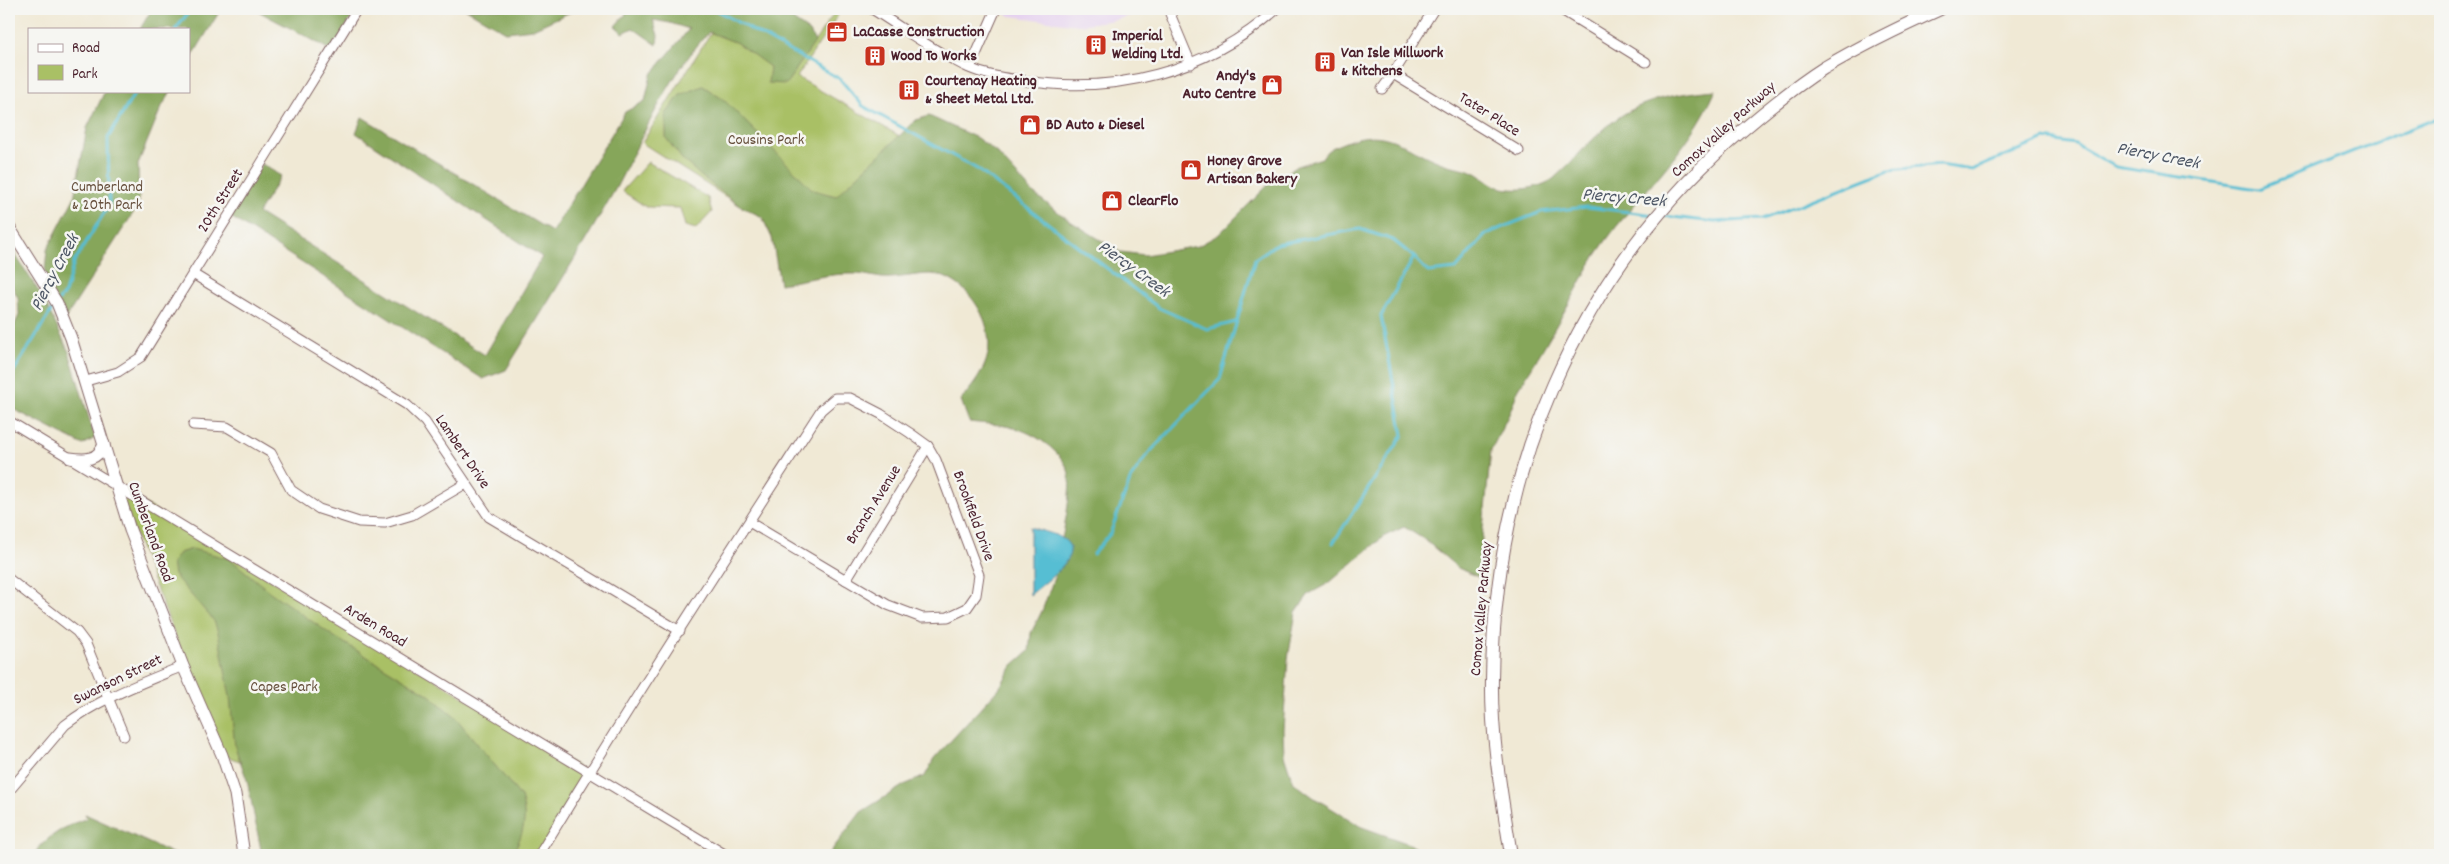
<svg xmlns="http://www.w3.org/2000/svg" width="2449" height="864" viewBox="0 0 2449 864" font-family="Dekko,sans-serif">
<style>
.built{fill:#e6d2f0}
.green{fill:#a9c065;stroke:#7a7048}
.forest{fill:#86a65a;stroke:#686242}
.water{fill:#56bed3;stroke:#506e7f}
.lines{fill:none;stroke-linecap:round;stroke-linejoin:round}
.stream{stroke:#56bed3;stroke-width:3}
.minor-casing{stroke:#846666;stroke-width:11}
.tertiary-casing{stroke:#846666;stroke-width:13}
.secondary-casing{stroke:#846666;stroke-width:14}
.minor{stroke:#fff;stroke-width:9}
.tertiary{stroke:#fff;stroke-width:11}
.secondary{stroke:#fff;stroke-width:12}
.labels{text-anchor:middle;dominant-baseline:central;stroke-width:5;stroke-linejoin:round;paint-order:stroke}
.poi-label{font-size:16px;font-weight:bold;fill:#4a1f2b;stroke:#f6f6f2;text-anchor:start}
.street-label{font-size:16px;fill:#4a1f2b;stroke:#f6f6f2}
.park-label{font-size:16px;fill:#664f3c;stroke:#f6f6f2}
.water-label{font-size:18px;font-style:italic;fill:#4e5766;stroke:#f6f6f2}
</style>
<rect width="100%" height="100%" fill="#f6f6f2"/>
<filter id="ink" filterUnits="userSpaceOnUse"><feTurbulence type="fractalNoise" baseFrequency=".02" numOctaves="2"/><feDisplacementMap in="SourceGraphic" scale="10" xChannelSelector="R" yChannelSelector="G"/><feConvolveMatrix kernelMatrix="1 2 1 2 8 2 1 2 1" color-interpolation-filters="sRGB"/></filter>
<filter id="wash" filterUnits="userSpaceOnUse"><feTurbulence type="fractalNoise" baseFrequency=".0096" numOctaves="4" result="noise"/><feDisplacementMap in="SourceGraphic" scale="20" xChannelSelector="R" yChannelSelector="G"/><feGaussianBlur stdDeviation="1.12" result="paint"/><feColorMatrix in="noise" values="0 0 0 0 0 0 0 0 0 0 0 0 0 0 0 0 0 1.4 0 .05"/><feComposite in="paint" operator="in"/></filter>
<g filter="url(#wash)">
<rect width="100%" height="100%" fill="#f0e9d5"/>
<path class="built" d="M 996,9 L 1154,9 L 1115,20 L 1079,25 L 1010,16 Z"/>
<g class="green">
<path d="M 837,9 L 840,12 L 797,77 L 910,142 L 853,240 L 742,207 L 642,143 L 713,29 L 792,74 Z"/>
<path d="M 648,162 L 708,198 L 712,212 L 696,229 L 685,226 L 680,208 L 646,207 L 622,191 Z"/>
<path d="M 116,486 L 589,773 L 539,855 L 516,855 L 222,755 Z"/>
</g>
<g class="forest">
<path d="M 152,9 L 221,9 L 189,62 L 189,29 L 140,29 Z"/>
<path d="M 255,9 L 357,9 L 331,51 C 306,35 280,24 255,9 Z"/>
<path d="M 466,9 L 577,9 L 533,29 L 506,32 Z"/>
<path d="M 625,9 L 777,9 L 810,32 L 815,42 L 786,84 L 768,83 L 770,67 L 737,43 L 709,32 C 668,76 644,135 616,188 C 581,250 543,310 506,370 L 483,379 L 229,216 L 262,164 L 281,176 L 258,213 L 485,355 L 542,257 L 356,133 L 362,117 L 552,232 L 625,112 L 645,101 L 651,75 L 689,29 L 670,23 L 653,20 L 658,35 L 657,45 L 633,28 L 623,33 L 615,26 L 626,14 Z"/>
<path d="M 703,86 L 724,100 L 813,190 L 836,196 L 916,120 L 929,116 L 977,138 L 997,153 L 1033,193 L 1070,221 L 1120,252 L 1145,255 L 1198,246 L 1218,235 L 1270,183 L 1297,166 L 1322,158 C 1327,149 1333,147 1343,143 C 1387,124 1403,149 1442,163 C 1451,167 1462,167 1472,171 C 1480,174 1486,181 1494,185 C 1510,193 1539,189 1553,179 C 1573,162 1590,140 1611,123 C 1641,99 1679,93 1716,90 C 1687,156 1635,196 1596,255 C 1587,269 1580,284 1572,298 C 1554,329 1537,360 1518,390 L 1510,412 L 1491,450 L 1478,577 L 1458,568 L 1425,540 L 1404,527 L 1383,537 L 1329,583 L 1309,594 L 1296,612 L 1288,659 L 1283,730 L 1284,755 L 1293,782 L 1313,797 L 1362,827 L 1412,845 L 1422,855 L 828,855 L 861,812 L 904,785 L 925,776 L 934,759 L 1000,687 L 1012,666 L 1029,651 L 1031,633 L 1042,611 L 1067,542 L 1062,539 C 1065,524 1073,484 1068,470 C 1061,451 1033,432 1014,428 C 1000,424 984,424 969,422 L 961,400 C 982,375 996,355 985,322 C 977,299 956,276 931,274 C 915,274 898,279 882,278 C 873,277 864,274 856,274 C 831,273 805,280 780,284 L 772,238 L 762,217 L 742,207 L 701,176 L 682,159 L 666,138 L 666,114 L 680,95 Z"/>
<path d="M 105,91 L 171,91 L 161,108 L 138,164 L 139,204 L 64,321 L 44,281 L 47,250 L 74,198 L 87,128 Z"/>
<path d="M 9,245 L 43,298 L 69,352 L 95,438 L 83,445 L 9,407 L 9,338 L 19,315 L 18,298 L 9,280 L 13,273 L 9,273 Z"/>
<path d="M 192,549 L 230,559 L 270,592 L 333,636 L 428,694 L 456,718 L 521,797 C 528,820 523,834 512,855 L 262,855 L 247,780 L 235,747 L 230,697 L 218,632 L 214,621 L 174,575 L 172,563 L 179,553 Z"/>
<path d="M 85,814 L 176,855 L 33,855 C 48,835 64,827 87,818 Z"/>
</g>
<path class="water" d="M 1030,527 C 1040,531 1060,534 1067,542 C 1082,558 1041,585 1030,595 Z"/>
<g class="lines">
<g class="stream">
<path d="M 714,9 L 840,79 L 863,106 L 977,169 L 1159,308 L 1207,329 L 1236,322"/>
<path d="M 176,29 L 191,9"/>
<path d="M 1664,216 L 1714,222 L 1763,219 L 1889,170 L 1940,165 L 1972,170 L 2045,139 L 2075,144 L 2116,167 L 2258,189 L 2440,117"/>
<path d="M 59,300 L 65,293 L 74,262 L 109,205 L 108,138 L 136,91"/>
<path d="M 9,379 L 55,305"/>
<path d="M 1333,543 L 1403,435 L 1381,316 L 1414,257"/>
<path d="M 1093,554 L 1110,534 L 1131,478 L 1148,454 L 1220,379 L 1255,259 L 1276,244 L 1360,229 L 1393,240 L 1414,257 L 1428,272 L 1456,269 L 1486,234 L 1541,212 L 1587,207 L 1655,215"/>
</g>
</g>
</g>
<g filter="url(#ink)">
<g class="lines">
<g class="minor-casing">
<g id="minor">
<path d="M 872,9 C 904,29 935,52 969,68 C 985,75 1003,78 1020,80 C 1114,96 1206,72 1277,9"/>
<path d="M 1168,9 L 1191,64"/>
<path d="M 1434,9 L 1393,74 L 1519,151"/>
<path d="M 1560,9 L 1646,62"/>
<path d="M 970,68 L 996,9"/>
<path d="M 1382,89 L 1393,74"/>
<path d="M 193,274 L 407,405 L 425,422 L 489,517 L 680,631"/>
<path d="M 86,381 L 118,372 L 141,357 L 357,9"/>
<path d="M 9,421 L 726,855"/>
<path d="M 193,425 L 227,427 L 271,453 L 291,490 L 319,509 L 359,522 L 385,523 L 412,515 L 465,484"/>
<path d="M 9,579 L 77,632 L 86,644 L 124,736"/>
<path d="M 846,580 L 928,446"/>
<path d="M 9,791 L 65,725 C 100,698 142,683 183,666"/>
<path d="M 539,855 C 630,704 726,557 821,410 L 835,398 L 850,398 L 881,414 L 910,433 L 928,446 L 936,460 L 979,575 L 976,595 L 967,608 L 948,617 L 922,618 L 888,605 L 749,522"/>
</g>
</g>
<g class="tertiary-casing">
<g id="tertiary">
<path d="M 9,227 L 57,303 L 71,338 L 130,530 L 183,666 L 222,755 L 235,794 L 244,855"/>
<path d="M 70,458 C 85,460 98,461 104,444"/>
</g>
</g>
<g class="secondary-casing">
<path id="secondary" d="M 1511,855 C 1502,797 1491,739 1492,680 C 1494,473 1574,280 1730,141 C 1760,115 1791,89 1824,68 C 1861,46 1900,27 1940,9"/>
</g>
<use href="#minor" class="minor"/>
<use href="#tertiary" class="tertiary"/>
<use href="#secondary" class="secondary"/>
</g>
</g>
<defs>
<g id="office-square" transform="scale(1.125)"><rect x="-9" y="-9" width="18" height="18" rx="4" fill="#c8321e" stroke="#f6f6f2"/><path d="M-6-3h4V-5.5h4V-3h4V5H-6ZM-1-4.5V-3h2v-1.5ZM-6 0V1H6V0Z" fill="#fff"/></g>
<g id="building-square" transform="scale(1.125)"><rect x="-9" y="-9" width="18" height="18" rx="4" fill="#c8321e" stroke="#f6f6f2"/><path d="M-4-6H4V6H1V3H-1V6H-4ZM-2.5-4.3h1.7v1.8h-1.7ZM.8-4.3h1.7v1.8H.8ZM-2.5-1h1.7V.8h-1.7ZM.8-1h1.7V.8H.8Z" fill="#fff"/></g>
<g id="shop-square" transform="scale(1.125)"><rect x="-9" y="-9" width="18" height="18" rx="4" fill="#c8321e" stroke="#f6f6f2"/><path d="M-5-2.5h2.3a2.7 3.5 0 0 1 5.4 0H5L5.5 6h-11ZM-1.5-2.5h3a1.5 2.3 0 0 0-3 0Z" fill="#fff"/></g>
</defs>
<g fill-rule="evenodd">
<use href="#office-square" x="837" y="32"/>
<use href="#building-square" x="1096" y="45"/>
<use href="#building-square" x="875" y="56"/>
<use href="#building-square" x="1325" y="62"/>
<use href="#shop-square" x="1272" y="85"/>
<use href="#building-square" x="909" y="90"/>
<use href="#shop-square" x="1030" y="125"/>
<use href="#shop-square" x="1191" y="170"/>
<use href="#shop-square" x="1112" y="201"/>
</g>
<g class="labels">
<g class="poi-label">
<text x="853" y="32">LaCasse Construction</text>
<text x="1112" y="36">Imperial<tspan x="1112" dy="18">Welding Ltd.</tspan></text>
<text x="1341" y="53">Van Isle Millwork<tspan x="1341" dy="18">&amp; Kitchens</tspan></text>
<text x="891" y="56">Wood To Works</text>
<text x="1256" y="76" text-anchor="end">Andy's<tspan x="1256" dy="18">Auto Centre</tspan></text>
<text x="925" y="81">Courtenay Heating<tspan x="925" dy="18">&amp; Sheet Metal Ltd.</tspan></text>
<text x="1046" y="125">BD Auto &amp; Diesel</text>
<text x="1207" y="161">Honey Grove<tspan x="1207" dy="18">Artisan Bakery</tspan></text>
<text x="1128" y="201">ClearFlo</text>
</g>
<g class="street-label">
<text transform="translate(1489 115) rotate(32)">Tater Place</text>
<text transform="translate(1724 130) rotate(-42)">Comox Valley Parkway</text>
<text transform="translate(221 201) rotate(-58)">20th Street</text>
<text transform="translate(462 452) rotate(56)">Lambert Drive</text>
<text transform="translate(874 505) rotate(-58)">Branch Avenue</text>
<text transform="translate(973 516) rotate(70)">Brookfield Drive</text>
<text transform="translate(150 532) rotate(70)">Cumberland Road</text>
<text transform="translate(1482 609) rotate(-85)">Comox Valley Parkway</text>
<text transform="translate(375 626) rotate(31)">Arden Road</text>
<text transform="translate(118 680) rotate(-26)">Swanson Street</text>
</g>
<g class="park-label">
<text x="766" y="140">Cousins Park</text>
<text x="107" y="187">Cumberland<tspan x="107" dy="18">&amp; 20th Park</tspan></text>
<text x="284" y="687">Capes Park</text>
</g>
<g class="water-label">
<text transform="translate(2158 157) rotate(11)">Piercy Creek</text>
<text transform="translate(1624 199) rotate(5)">Piercy Creek</text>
<text transform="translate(1133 270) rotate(36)">Piercy Creek</text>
<text transform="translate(56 273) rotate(-62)">Piercy Creek</text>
</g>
</g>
<rect width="2449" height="864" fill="none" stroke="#f6f6f2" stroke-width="30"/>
<rect x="28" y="28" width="162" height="65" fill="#f6f6f2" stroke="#b1a0a2"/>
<rect x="38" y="44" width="25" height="8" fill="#ffffff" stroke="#b1a0a2"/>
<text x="72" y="52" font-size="15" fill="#4a1f2b">Road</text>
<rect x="38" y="65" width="25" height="15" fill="#a9c065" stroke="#b1a0a2"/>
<text x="72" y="78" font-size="15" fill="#4a1f2b">Park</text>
</svg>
